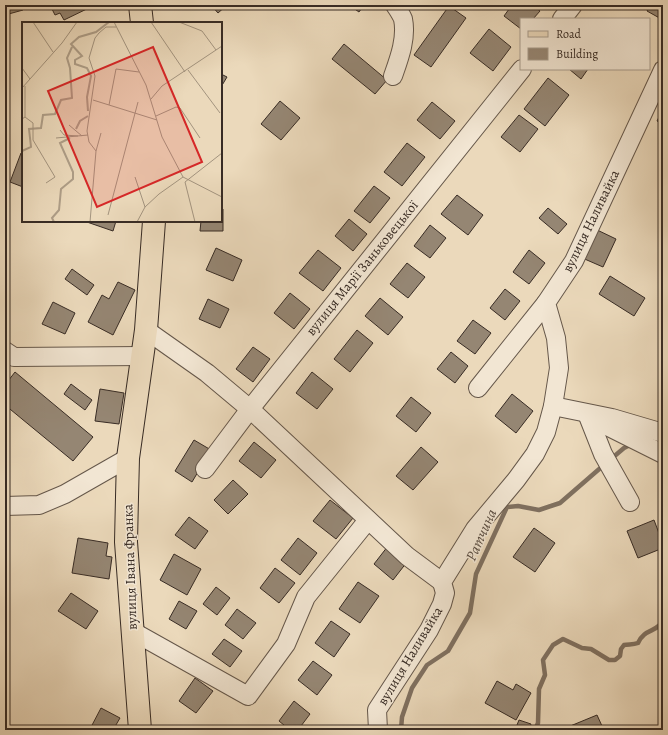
<svg xmlns="http://www.w3.org/2000/svg" width="668" height="735" viewBox="0 0 668 735" font-family="Alegreya,serif">
<style>
.lines{fill:none;stroke-linecap:round;stroke-linejoin:round}
.stream{stroke:#7f7060;stroke-width:4.5}
.building{fill:#958673;stroke:#382c25}
.minor-casing{stroke:#65574a;stroke-width:20}
.major-casing{stroke:#382c25;stroke-width:24}
.minor{stroke:#f2e6d3;stroke-width:18}
.major{stroke:#ebd9bb;stroke-width:22}
.labels{text-anchor:middle;dominant-baseline:central;stroke-width:3;stroke-linejoin:round;paint-order:stroke}
.street-label{font-size:14px;fill:#382c25;stroke:#f2e6d3}
.water-label{font-size:15px;font-style:italic;fill:#5b4e43;stroke:#f2e6d3}
.inset-river{fill:none;stroke:#ae9e88;stroke-width:2}
.inset-road{fill:none;stroke:#a3947f;stroke-width:1}
.view{fill:#d62828;fill-opacity:0.15;stroke:#d62828;stroke-width:2}
.inset-edge{fill:none;stroke:#382c25;stroke-width:2}
</style>
<rect width="100%" height="100%" fill="#ebd9bb"/>
<filter id="stains"><feTurbulence type="fractalNoise" baseFrequency=".005" numOctaves="4"/><feColorMatrix values="0 0 0 0 .2 0 0 0 0 .09 0 0 0 0 .02 0 0 0 .5 -.17"/></filter>
<radialGradient id="worn" r=".72"><stop offset=".6" stop-color="#630" stop-opacity="0"/><stop offset="1" stop-color="#630" stop-opacity=".3"/></radialGradient>
<g class="lines">
<g class="stream">
<path d="M 611,459 L 624,448 L 632,444"/>
<path d="M 401,730 L 402,717 L 412,688 L 427,665 L 448,651 L 470,613 L 476,574 L 507,507 L 518,506 L 539,510 L 560,503 L 605,464"/>
<path d="M 535,730 L 538,723 L 539,689 L 545,675 L 543,660 L 553,645 L 563,639 L 582,648 L 591,649 L 609,660 L 615,660 L 620,656 L 621,649 L 624,645 C 629,644 633,645 638,643 C 645,628 656,633 663,621"/>
</g>
</g>
<g class="building">
<path d="M 5,5 L 22,5 L 23,10 L 5,15 Z"/>
<path d="M 50,5 L 95,5 L 64,20 L 60,13 L 55,15 Z"/>
<path d="M 211,5 L 227,5 L 218,13 Z"/>
<path d="M 349,5 L 364,5 L 359,12 Z"/>
<path d="M 512,5 L 532,5 L 540,11 L 533,19 L 521,19 L 521,29 L 504,16 Z"/>
<path d="M 650,5 L 663,5 L 663,20 L 647,11 Z"/>
<path d="M 449,6 L 466,18 L 431,67 L 414,55 Z"/>
<path d="M 489,29 L 511,47 L 493,71 L 470,53 Z"/>
<path d="M 344,44 L 387,80 L 375,94 L 332,59 Z"/>
<path d="M 569,69 L 588,69 L 581,79 Z"/>
<path d="M 221,74 L 227,77 L 221,87 Z"/>
<path d="M 548,78 L 569,95 L 545,126 L 524,109 Z"/>
<path d="M 280,101 L 300,118 L 281,140 L 261,124 Z"/>
<path d="M 432,102 L 455,121 L 440,139 L 417,120 Z"/>
<path d="M 663,109 L 663,124 L 657,121 Z"/>
<path d="M 519,115 L 538,129 L 520,152 L 501,137 Z"/>
<path d="M 407,143 L 425,157 L 402,186 L 384,172 Z"/>
<path d="M 21,153 L 23,154 L 23,187 L 10,182 Z"/>
<path d="M 374,186 L 390,198 L 370,223 L 354,211 Z"/>
<path d="M 457,195 L 483,215 L 468,235 L 441,214 Z"/>
<path d="M 548,208 L 567,224 L 558,234 L 539,218 Z"/>
<path d="M 221,209 L 223,209 L 223,231 L 200,231 L 201,221 L 221,221 Z"/>
<path d="M 349,219 L 367,234 L 353,251 L 335,236 Z"/>
<path d="M 84,221 L 116,221 L 113,231 Z"/>
<path d="M 430,225 L 446,238 L 430,258 L 414,246 Z"/>
<path d="M 593,228 L 616,239 L 603,267 L 580,257 Z"/>
<path d="M 216,248 L 242,260 L 233,281 L 206,270 Z"/>
<path d="M 318,250 L 341,268 L 323,291 L 299,273 Z"/>
<path d="M 529,250 L 545,263 L 529,284 L 513,272 Z"/>
<path d="M 407,263 L 425,277 L 408,298 L 390,284 Z"/>
<path d="M 72,269 L 94,285 L 87,295 L 65,279 Z"/>
<path d="M 610,276 L 645,298 L 634,316 L 599,294 Z"/>
<path d="M 118,282 L 135,290 L 113,335 L 88,322 L 102,295 L 109,299 Z"/>
<path d="M 505,289 L 520,301 L 505,320 L 490,308 Z"/>
<path d="M 290,293 L 310,309 L 294,329 L 274,313 Z"/>
<path d="M 380,298 L 403,317 L 388,335 L 365,316 Z"/>
<path d="M 208,299 L 229,309 L 220,328 L 199,319 Z"/>
<path d="M 53,302 L 75,313 L 65,334 L 42,324 Z"/>
<path d="M 473,320 L 491,333 L 475,354 L 457,341 Z"/>
<path d="M 357,330 L 373,343 L 350,372 L 334,359 Z"/>
<path d="M 253,347 L 270,359 L 253,382 L 236,369 Z"/>
<path d="M 451,352 L 468,366 L 455,383 L 437,369 Z"/>
<path d="M 15,372 L 93,437 L 73,461 L 5,405 L 5,385 Z"/>
<path d="M 312,372 L 333,389 L 317,409 L 296,393 Z"/>
<path d="M 71,384 L 92,400 L 85,410 L 64,394 Z"/>
<path d="M 100,389 L 124,393 L 119,424 L 95,421 Z"/>
<path d="M 512,394 L 533,411 L 516,433 L 495,416 Z"/>
<path d="M 411,397 L 431,413 L 416,432 L 396,416 Z"/>
<path d="M 194,440 L 211,450 L 192,482 L 175,471 Z"/>
<path d="M 254,442 L 276,460 L 261,478 L 239,461 Z"/>
<path d="M 421,447 L 438,462 L 413,490 L 396,476 Z"/>
<path d="M 233,480 L 248,494 L 228,514 L 214,500 Z"/>
<path d="M 330,500 L 353,518 L 336,539 L 313,521 Z"/>
<path d="M 189,517 L 208,531 L 195,549 L 175,535 Z"/>
<path d="M 654,520 L 663,544 L 663,548 L 638,558 L 627,531 Z"/>
<path d="M 534,528 L 555,543 L 535,572 L 513,557 Z"/>
<path d="M 78,538 L 108,543 L 106,556 L 112,557 L 109,579 L 72,573 Z"/>
<path d="M 298,538 L 317,553 L 300,575 L 281,560 Z"/>
<path d="M 388,546 L 407,562 L 393,580 L 374,564 Z"/>
<path d="M 174,554 L 201,569 L 187,595 L 160,580 Z"/>
<path d="M 275,568 L 295,583 L 279,603 L 260,588 Z"/>
<path d="M 358,582 L 379,596 L 360,623 L 339,609 Z"/>
<path d="M 216,587 L 230,598 L 217,615 L 203,604 Z"/>
<path d="M 71,593 L 98,611 L 86,629 L 58,611 Z"/>
<path d="M 179,601 L 197,611 L 186,629 L 169,619 Z"/>
<path d="M 237,609 L 256,623 L 243,639 L 225,625 Z"/>
<path d="M 331,621 L 350,634 L 334,657 L 315,643 Z"/>
<path d="M 224,639 L 242,651 L 230,667 L 212,654 Z"/>
<path d="M 313,661 L 332,675 L 317,695 L 298,680 Z"/>
<path d="M 195,678 L 213,691 L 196,713 L 179,701 Z"/>
<path d="M 497,681 L 513,690 L 516,684 L 531,693 L 516,720 L 485,703 Z"/>
<path d="M 294,701 L 310,714 L 298,730 L 290,730 L 279,721 Z"/>
<path d="M 101,708 L 120,718 L 113,730 L 90,729 Z"/>
<path d="M 597,715 L 602,726 L 592,730 L 563,730 L 563,729 Z"/>
<path d="M 519,720 L 531,724 L 529,730 L 515,730 Z"/>
</g>
<g class="lines">
<g class="minor-casing">
<g id="minor">
<path d="M 562,19 L 573,5"/>
<path d="M 393,76 C 399,59 407,38 403,19 C 401,14 398,10 395,5"/>
<path d="M 146,330 L 207,373 L 250,409 L 407,556 L 442,582"/>
<path d="M 5,351 L 14,357 L 142,356"/>
<path d="M 478,388 L 546,303"/>
<path d="M 553,406 L 612,418 L 663,433"/>
<path d="M 588,416 L 603,454 L 630,502"/>
<path d="M 601,423 L 663,454"/>
<path d="M 205,469 L 250,409 L 522,69"/>
<path d="M 5,506 L 39,505 L 65,494 L 128,458"/>
<path d="M 132,631 L 248,696 L 286,644 L 306,597 L 368,520"/>
<path d="M 378,730 L 377,710 L 429,630 L 442,604 L 445,593 L 442,582 L 475,529 L 516,480 L 535,454 L 546,432 L 553,406 L 559,368 L 556,338 L 546,303 L 574,261 L 663,70"/>
</g>
</g>
<g class="major-casing">
<g id="major">
<path d="M 140,5 L 142,23"/>
<path d="M 140,730 L 126,542 L 127,497 L 128,458 L 146,330 L 154,221"/>
</g>
</g>
<use href="#minor" class="minor"/>
<use href="#major" class="major"/>
</g>
<g class="labels">
<g class="street-label">
<text transform="translate(591 221) rotate(-64)">вулиця Наливайка</text>
<text transform="translate(362 268) rotate(-51)">вулиця Марії Заньковецької</text>
<text transform="translate(130 567) rotate(-92)">вулиця Івана Франка</text>
<text transform="translate(410 656) rotate(-59)">вулиця Наливайка</text>
</g>
<g class="water-label">
<text transform="translate(481 535) rotate(-66)">Ратчина</text>
</g>
</g>
<g transform="translate(22 22)">
<rect width="200" height="200" fill="#ebd9bb"/>
<path class="inset-river" d="M 66,89 L 65,75 L 69,54 L 65,46 L 53,42 L 53,38 L 60,34 L 49,22 L 57,15 L 74,10 L 87,0M 54,107 L 58,99 L 66,94M 0,129 L 9,125 L 7,107 L 19,106 L 21,93 L 33,92 L 39,78 L 50,76 L 48,46 L 45,36 L 50,25M 32,200 L 30,196 L 37,188 L 39,167 L 51,157 L 51,150 L 38,121 L 48,116"/>
<path class="inset-road" d="M 11,0 L 31,30M 92,0 L 124,63 L 140,115 L 161,155 L 200,175M 129,0 L 163,50M 157,0 L 180,9 L 194,28M 0,46 L 8,57M 166,48 L 198,91M 0,66 L 40,21 L 55,0M 129,77 L 140,64 L 200,24M 71,78 L 135,98M 87,83 L 94,47 L 117,50M 134,94 L 154,85 L 158,86 L 178,116M 3,95 L 11,101 L 11,118 L 33,155 L 24,161M 0,97 L 3,95 L 3,64M 47,103 L 60,114M 38,108 L 42,113 L 56,114M 34,116 L 66,113M 74,129 L 79,111M 113,155 L 123,185M 86,193 L 116,80M 68,200 L 74,129 L 67,120 L 65,109 L 73,54 L 67,36 L 73,16 L 77,11 L 84,5 L 94,5M 115,200 L 123,185 L 137,172 L 161,155M 173,200 L 163,160 L 200,131"/>
<path class="view" d="M 131,25 L 180,140 L 75,185 L 26,69 Z"/>
<rect width="200" height="200" class="inset-edge"/>
</g>
<rect width="668" height="735" fill="none" stroke="#ebd9bb" stroke-width="20"/>
<rect x="6" y="6" width="656" height="723" fill="none" stroke="#382c25" stroke-width="2"/>
<rect x="10" y="10" width="648" height="715" fill="none" stroke="#382c25"/>
<rect x="520" y="18" width="130" height="52" fill="#f2e6d3" stroke="#a89c8d"/>
<rect x="528" y="31" width="20" height="6" fill="#ebd9bb" stroke="#a89c8d"/>
<text x="556" y="38" font-size="12" fill="#382c25">Road</text>
<rect x="528" y="48" width="20" height="12" fill="#958673" stroke="#a89c8d"/>
<text x="556" y="58" font-size="12" fill="#382c25">Building</text>
<rect width="100%" height="100%" filter="url(#stains)"/>
<rect width="100%" height="100%" fill="url(#worn)"/>
</svg>
